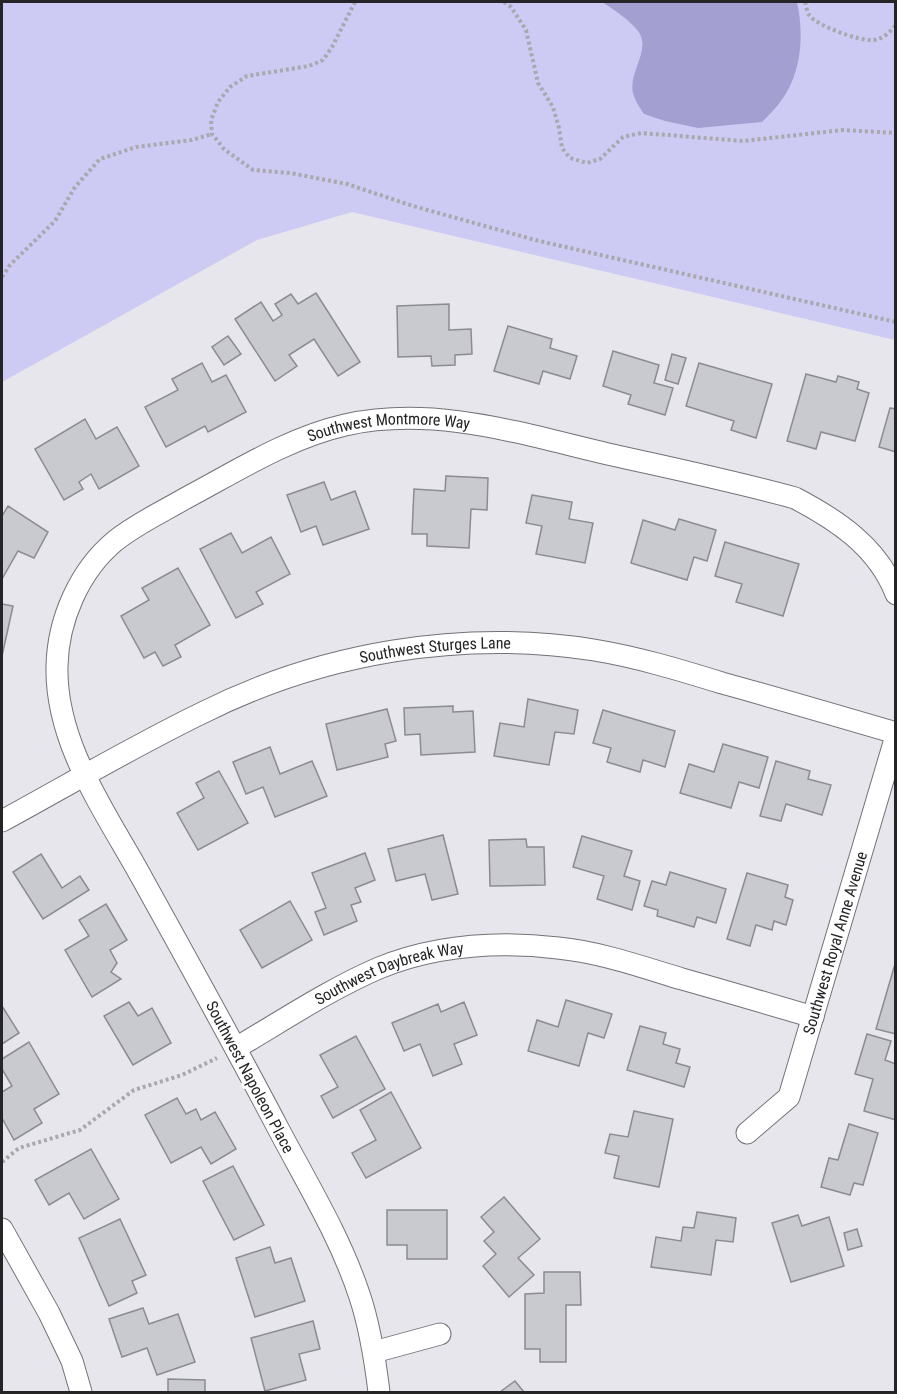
<svg xmlns="http://www.w3.org/2000/svg" width="897" height="1394" viewBox="0 0 897 1394" font-family="'Roboto Condensed',sans-serif">
<style>
.green{fill:#cdcaf3}
.forest{fill:#a39fd0}
.building{fill:#c9c9d0;stroke:#8b8b91;stroke-width:1.5}
.lines{fill:none;stroke-linecap:round;stroke-linejoin:round}
.minor-casing{stroke:#737278;stroke-width:23}
.path{stroke:#a8a8ad;stroke-width:4;stroke-dasharray:3 3;stroke-linecap:butt}
.minor{stroke:#fff;stroke-width:21}
.labels{text-anchor:middle;dominant-baseline:central;stroke-width:6;stroke-linejoin:round;paint-order:stroke}
.street-label{font-size:16px;fill:#252527;stroke:#fff}
</style>
<rect width="100%" height="100%" fill="#e7e6ed"/>
<path class="green" d="M 2,2 L 895,2 L 895,340 L 352,212 L 257,240 L 2,382 Z"/>
<path class="forest" d="M 602,2 L 797,2 C 804,34 802,73 781,101 C 776,108 769,115 762,122 L 698,128 L 665,121 L 644,114 C 640,108 635,101 633,93 C 628,72 652,50 638,31 C 630,20 614,10 602,2 Z"/>
<g class="building">
<path d="M 316,293 L 360,362 L 338,376 L 314,339 L 289,355 L 297,366 L 275,381 L 235,319 L 261,302 L 273,321 L 282,315 L 275,304 L 291,294 L 298,304 Z"/>
<path d="M 449,304 L 449,330 L 471,329 L 472,354 L 455,355 L 455,365 L 432,366 L 431,356 L 398,357 L 397,306 Z"/>
<path d="M 508,326 L 552,339 L 550,348 L 577,356 L 570,379 L 543,371 L 539,384 L 494,371 Z"/>
<path d="M 228,336 L 241,354 L 224,365 L 212,347 Z"/>
<path d="M 613,351 L 659,365 L 654,383 L 673,388 L 665,415 L 628,404 L 631,395 L 603,386 Z"/>
<path d="M 672,354 L 686,358 L 678,384 L 665,380 Z"/>
<path d="M 202,363 L 212,382 L 226,375 L 246,412 L 208,432 L 205,426 L 166,447 L 145,407 L 178,390 L 172,379 Z"/>
<path d="M 699,363 L 772,384 L 756,438 L 731,430 L 734,421 L 686,406 Z"/>
<path d="M 806,374 L 836,382 L 838,376 L 859,382 L 857,389 L 869,393 L 855,441 L 821,432 L 816,449 L 787,441 Z"/>
<path d="M 890,408 L 896,409 L 896,452 L 879,447 Z"/>
<path d="M 85,419 L 96,439 L 117,427 L 139,466 L 99,489 L 91,474 L 79,482 L 83,489 L 64,500 L 35,449 Z"/>
<path d="M 446,476 L 488,478 L 487,510 L 471,509 L 469,548 L 427,546 L 427,534 L 412,534 L 414,489 L 445,491 Z"/>
<path d="M 324,482 L 331,500 L 355,491 L 369,529 L 323,545 L 316,526 L 301,532 L 287,495 Z"/>
<path d="M 532,495 L 572,502 L 569,519 L 593,523 L 585,563 L 536,554 L 542,526 L 526,523 Z"/>
<path d="M 8,506 L 48,532 L 34,558 L 18,551 L 2,579 L 2,516 Z"/>
<path d="M 679,519 L 716,530 L 707,561 L 694,557 L 687,580 L 631,563 L 643,520 L 675,530 Z"/>
<path d="M 231,533 L 242,553 L 271,537 L 290,574 L 256,592 L 263,604 L 236,618 L 200,549 Z"/>
<path d="M 725,542 L 799,564 L 783,616 L 736,602 L 742,584 L 715,576 Z"/>
<path d="M 178,568 L 210,625 L 175,645 L 181,657 L 163,666 L 155,652 L 144,658 L 121,616 L 149,600 L 142,588 Z"/>
<path d="M 2,604 L 13,606 L 2,656 Z"/>
<path d="M 528,699 L 578,710 L 574,734 L 555,732 L 549,765 L 494,756 L 500,723 L 524,727 Z"/>
<path d="M 453,706 L 453,712 L 473,711 L 475,752 L 421,755 L 420,734 L 405,735 L 404,708 Z"/>
<path d="M 387,709 L 396,741 L 385,744 L 388,757 L 337,770 L 326,724 Z"/>
<path d="M 603,710 L 675,731 L 665,767 L 643,760 L 640,772 L 607,762 L 611,748 L 593,743 Z"/>
<path d="M 723,744 L 768,757 L 759,788 L 739,782 L 731,808 L 680,793 L 689,764 L 714,772 Z"/>
<path d="M 270,747 L 280,774 L 312,761 L 327,796 L 275,817 L 263,787 L 246,794 L 233,762 Z"/>
<path d="M 776,761 L 810,771 L 808,779 L 831,785 L 822,815 L 786,804 L 781,821 L 760,816 Z"/>
<path d="M 219,771 L 248,823 L 198,850 L 177,813 L 204,798 L 196,783 Z"/>
<path d="M 443,835 L 458,894 L 432,900 L 425,874 L 396,881 L 388,849 Z"/>
<path d="M 582,836 L 632,851 L 624,876 L 640,881 L 632,910 L 597,899 L 604,876 L 573,867 Z"/>
<path d="M 526,839 L 527,847 L 544,847 L 545,885 L 490,886 L 489,840 Z"/>
<path d="M 365,853 L 375,880 L 355,888 L 361,902 L 351,905 L 357,921 L 324,935 L 315,912 L 326,908 L 312,873 Z"/>
<path d="M 41,854 L 62,888 L 80,876 L 89,890 L 43,919 L 13,872 Z"/>
<path d="M 670,872 L 726,889 L 716,923 L 697,917 L 694,927 L 657,916 L 658,910 L 644,906 L 652,881 L 666,885 Z"/>
<path d="M 747,873 L 788,885 L 785,897 L 793,900 L 786,925 L 774,921 L 772,930 L 756,925 L 750,946 L 727,939 Z"/>
<path d="M 290,901 L 312,940 L 262,968 L 240,930 Z"/>
<path d="M 106,904 L 127,940 L 110,950 L 117,963 L 111,972 L 121,979 L 92,997 L 65,950 L 89,936 L 79,920 Z"/>
<path d="M 895,964 L 896,965 L 896,1034 L 876,1029 Z"/>
<path d="M 566,1000 L 612,1014 L 604,1038 L 588,1033 L 579,1066 L 528,1051 L 537,1020 L 558,1027 Z"/>
<path d="M 129,1002 L 138,1016 L 152,1008 L 171,1043 L 133,1065 L 104,1016 Z"/>
<path d="M 464,1002 L 477,1035 L 454,1044 L 462,1064 L 433,1076 L 420,1044 L 404,1051 L 392,1023 L 438,1004 L 441,1012 Z"/>
<path d="M 2,1006 L 19,1033 L 2,1044 Z"/>
<path d="M 640,1026 L 666,1033 L 663,1044 L 680,1049 L 676,1063 L 690,1067 L 684,1087 L 627,1070 Z"/>
<path d="M 867,1034 L 891,1041 L 885,1060 L 896,1064 L 896,1120 L 864,1111 L 873,1079 L 855,1074 Z"/>
<path d="M 356,1036 L 385,1089 L 333,1118 L 321,1096 L 338,1087 L 320,1055 Z"/>
<path d="M 29,1042 L 59,1094 L 34,1109 L 42,1123 L 14,1140 L 2,1118 L 2,1092 L 12,1086 L 2,1069 L 2,1059 Z"/>
<path d="M 391,1092 L 421,1148 L 366,1178 L 352,1153 L 376,1140 L 360,1110 Z"/>
<path d="M 177,1098 L 186,1114 L 196,1109 L 201,1120 L 215,1112 L 236,1149 L 211,1164 L 201,1147 L 171,1163 L 145,1115 Z"/>
<path d="M 634,1111 L 673,1119 L 659,1187 L 614,1178 L 619,1156 L 605,1153 L 610,1134 L 628,1137 Z"/>
<path d="M 849,1124 L 878,1133 L 863,1185 L 854,1183 L 850,1195 L 821,1187 L 829,1158 L 838,1160 Z"/>
<path d="M 91,1149 L 119,1199 L 84,1219 L 69,1193 L 49,1205 L 35,1180 Z"/>
<path d="M 233,1166 L 264,1225 L 234,1240 L 203,1181 Z"/>
<path d="M 504,1197 L 540,1239 L 518,1258 L 534,1275 L 509,1297 L 483,1266 L 496,1254 L 484,1241 L 494,1232 L 481,1217 Z"/>
<path d="M 387,1210 L 447,1210 L 447,1259 L 407,1259 L 407,1245 L 387,1245 Z"/>
<path d="M 697,1212 L 736,1218 L 733,1242 L 716,1240 L 711,1275 L 651,1267 L 656,1237 L 681,1241 L 683,1227 L 694,1228 Z"/>
<path d="M 798,1215 L 802,1226 L 829,1217 L 844,1266 L 791,1282 L 772,1223 Z"/>
<path d="M 120,1219 L 146,1275 L 132,1281 L 137,1293 L 109,1306 L 79,1238 Z"/>
<path d="M 857,1229 L 862,1246 L 848,1250 L 844,1233 Z"/>
<path d="M 270,1247 L 275,1263 L 291,1258 L 305,1301 L 255,1317 L 236,1258 Z"/>
<path d="M 544,1272 L 580,1272 L 581,1305 L 566,1305 L 566,1362 L 540,1362 L 540,1349 L 525,1349 L 525,1294 L 544,1293 Z"/>
<path d="M 143,1308 L 149,1324 L 178,1314 L 195,1362 L 157,1375 L 147,1348 L 122,1357 L 109,1319 Z"/>
<path d="M 313,1321 L 320,1349 L 299,1354 L 306,1380 L 265,1391 L 251,1338 Z"/>
<path d="M 168,1379 L 205,1380 L 205,1392 L 168,1392 Z"/>
<path d="M 515,1381 L 524,1392 L 500,1392 Z"/>
</g>
<g class="lines">
<g class="minor-casing">
<g id="minor">
<path id="s1" d="M 2,821 C 68,785 134,746 202,713 C 321,653 461,629 594,650 C 637,657 680,670 722,683 C 780,699 838,716 896,733"/>
<path id="s2" d="M 236,1048 C 282,1021 330,989 379,968 C 436,945 498,941 558,948 C 600,952 642,967 682,979 C 725,991 769,1004 813,1017"/>
<path id="s3" d="M 747,1133 L 789,1097 L 896,736"/>
<path d="M 2,1229 L 49,1313 L 72,1361 L 81,1392"/>
<path d="M 374,1352 L 440,1334"/>
<path id="s4" d="M 379,1392 C 375,1359 370,1326 359,1294 C 340,1237 307,1183 279,1130 C 235,1046 189,963 143,880 C 107,814 55,744 57,666 C 58,620 79,571 115,541 C 136,524 162,512 186,498 C 237,471 288,438 345,425 C 434,405 522,434 608,454 C 670,468 733,481 795,498 C 837,520 878,547 896,594"/>
</g>
</g>
<g class="path">
<path d="M 355,2 L 332,47 L 323,60 L 309,66 L 247,76 L 230,87 L 218,102 L 211,120 L 212,134 L 224,149 L 253,170 L 290,173 L 347,184 L 413,206 L 539,241 L 896,322"/>
<path d="M 504,2 L 511,7 L 526,30 L 538,83 L 553,107 L 559,128 L 562,148 L 570,158 L 587,163 L 600,159 L 623,137 L 641,133 L 743,141 L 843,130 L 896,133"/>
<path d="M 805,2 C 806,5 807,12 809,15 C 817,26 859,41 872,40 C 882,40 889,33 896,25"/>
<path d="M 2,277 L 10,265 L 55,221 L 75,187 L 100,159 L 136,147 L 192,140 L 212,134"/>
<path d="M 2,1162 L 19,1148 L 80,1130 L 134,1090 L 182,1075 L 217,1058"/>
</g>
<use href="#minor" class="minor"/>
</g>
<g class="labels">
<g class="street-label">
<text stroke="none"><textPath href="#s4" startOffset="1245">Southwest Montmore Way</textPath></text>
<text stroke="none"><textPath href="#s1" startOffset="471">Southwest Sturges Lane</textPath></text>
<text stroke="none"><textPath href="#s3" startOffset="216">Southwest Royal Anne Avenue</textPath></text>
<text stroke="none"><textPath href="#s2" startOffset="172">Southwest Daybreak Way</textPath></text>
<text transform="translate(250 1077) rotate(62)">Southwest Napoleon Place</text>
</g>
</g>
<rect width="897" height="1394" fill="none" stroke="#252527" stroke-width="6"/>
</svg>
